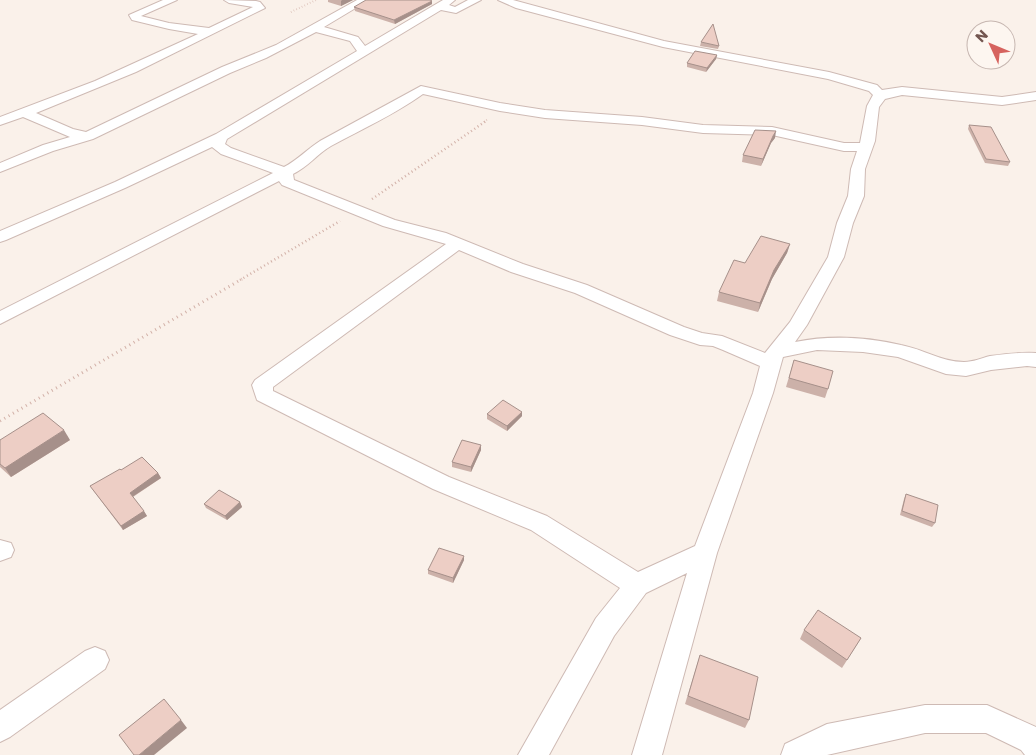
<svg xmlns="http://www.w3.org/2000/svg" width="1036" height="755" viewBox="0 0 1036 755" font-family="Poppins,sans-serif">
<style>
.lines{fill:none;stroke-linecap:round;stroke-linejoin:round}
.minor-casing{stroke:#cebab4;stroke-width:2}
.path-far2{stroke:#d2b1a8;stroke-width:2;stroke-dasharray:0.5 2.5;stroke-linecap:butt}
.path-far1{stroke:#d2b1a8;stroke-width:2.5;stroke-dasharray:1 3;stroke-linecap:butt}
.path{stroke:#d2b1a8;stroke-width:3;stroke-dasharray:1 4;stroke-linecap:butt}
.minor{fill:#fff;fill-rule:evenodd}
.wall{fill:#ccb1a9}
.shaded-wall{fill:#a6908a}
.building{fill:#edcec5;stroke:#a6908a}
</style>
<rect width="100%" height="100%" fill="#faf1ea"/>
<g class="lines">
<g class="minor-casing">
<g id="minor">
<path d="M 163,0 L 177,0 L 141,16 L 169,23 L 209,28 L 253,7 L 229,3 L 224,0 L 256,1 L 260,2 L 265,8 L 136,72 L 36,113 L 73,129 L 86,132 L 222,67 L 276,45 L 357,0 L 369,0 L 324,27 L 358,37 L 365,46 L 443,0 L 455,0 L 449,5 L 455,7 L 468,0 L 481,0 L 456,13 L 441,10 L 227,139 L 225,144 L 231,148 L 284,167 C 298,160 307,149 320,141 L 421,86 L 500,103 L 545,110 L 642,117 L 703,125 L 772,127 L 844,143 L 860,143 L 867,106 L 873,95 L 869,91 L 828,79 L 663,47 L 516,8 L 498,0 L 513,0 L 664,41 L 829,72 L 877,85 L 882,90 L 902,87 L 1002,97 L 1036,92 L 1036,100 L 1002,105 L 902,95 L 885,99 L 879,107 L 875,141 L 865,169 L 864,196 L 853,223 L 844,257 L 807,325 L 795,342 C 829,335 867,337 901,345 C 923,349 942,362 964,362 C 973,362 982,358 990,356 C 1005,354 1021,352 1036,353 L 1036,367 L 1027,366 L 991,370 L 966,376 L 946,374 L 898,357 L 863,352 L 817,350 L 783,357 L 773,393 L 717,553 L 662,755 L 632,755 L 687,573 L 646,593 L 614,636 L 549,755 L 518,755 L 596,618 L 620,588 L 531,530 L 433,489 L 257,400 L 252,385 L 255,380 L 446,244 L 383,226 L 282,185 L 279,181 L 0,324 L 0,311 L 273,173 L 221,154 L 212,147 L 125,188 L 6,240 L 0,242 L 0,231 L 115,182 L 216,134 L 357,51 L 350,41 L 316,32 L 266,58 L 230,73 L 93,139 L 53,151 L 0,172 L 0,163 L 43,145 L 70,137 L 23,117 L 0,125 L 0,117 L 95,81 L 198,34 L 169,29 L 132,20 L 129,15 ZM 423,94 L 500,111 L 545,118 L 642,125 L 703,133 L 772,135 L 844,151 L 857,151 L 851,169 L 848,196 L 837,223 L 828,257 L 790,322 L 765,353 L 722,336 L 702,333 L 684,327 L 587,285 L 523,264 L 446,233 L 395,220 L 294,180 L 293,174 C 308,167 317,154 331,146 C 362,129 394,115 423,94 ZM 459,250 L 511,272 L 575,293 L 670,335 L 700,345 L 713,346 L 723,350 L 760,366 L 753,393 L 695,546 L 638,572 L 547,516 L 449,477 L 273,391 L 273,387 Z"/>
<path d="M 0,540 L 11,543 L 14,550 L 11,557 L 0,561 Z"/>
<path d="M 95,647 L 105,651 L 109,660 L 105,669 L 10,737 L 0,742 L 0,710 L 85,651 Z"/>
<path d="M 925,705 L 987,705 L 1036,727 L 1036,755 L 1025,755 L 1021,750 L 986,733 L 925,733 L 827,755 L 781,755 L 785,744 L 827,724 Z"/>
</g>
</g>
<g class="path-far2">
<path d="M 291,12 L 316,0"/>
<path d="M 484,122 L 488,119"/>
</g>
<g class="path-far1">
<path d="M 372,199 L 486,121"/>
<path d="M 240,280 L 340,221"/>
</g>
<path class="path" d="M 0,421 L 242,279"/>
<use href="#minor" class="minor"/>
</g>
<g class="wall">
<path d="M 328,0 L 353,0 L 341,6 L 328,2 Z"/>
<path d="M 432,4 L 395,24 L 355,11 L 354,7 Z"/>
<path d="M 701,42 L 719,46 L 718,49 L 700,46 Z"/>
<path d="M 717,55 L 716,59 L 706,72 L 687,67 L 687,63 Z"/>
<path d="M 969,125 L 1010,162 L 1008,166 L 985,163 L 968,129 Z"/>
<path d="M 775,138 L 771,143 L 761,166 L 742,162 L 743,155 Z"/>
<path d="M 790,244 L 787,253 L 772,279 L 758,312 L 717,301 L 719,292 L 745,263 Z"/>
<path d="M 794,360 L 828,389 L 825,398 L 786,387 Z"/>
<path d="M 487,414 L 522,416 L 507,431 L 487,419 Z"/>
<path d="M 0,440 L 70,440 L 11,477 L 0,467 Z"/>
<path d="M 481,445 L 481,450 L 471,472 L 452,467 L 452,462 Z"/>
<path d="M 121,470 L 158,473 L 161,478 L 133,497 L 147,516 L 123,530 L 90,486 Z"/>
<path d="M 906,494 L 935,523 L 932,527 L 900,515 L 904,499 Z"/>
<path d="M 240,502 L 242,507 L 227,520 L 206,508 L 204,504 Z"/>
<path d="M 464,556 L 464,560 L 453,583 L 428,574 L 428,570 Z"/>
<path d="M 804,630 L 861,638 L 842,668 L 800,639 Z"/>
<path d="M 700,655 L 749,720 L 745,728 L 685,704 Z"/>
</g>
<g class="shaded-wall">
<path d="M 342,0 L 353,0 L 341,6 L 341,1 Z"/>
<path d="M 432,1 L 432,4 L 395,24 L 394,20 Z"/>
<path d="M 717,55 L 716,59 L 706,72 L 707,68 Z"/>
<path d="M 776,131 L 775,138 L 771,143 L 761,166 L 763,159 L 773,136 Z"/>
<path d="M 790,244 L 787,253 L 772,279 L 758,312 L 760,303 L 774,270 Z"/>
<path d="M 522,412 L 522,416 L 507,431 L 507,426 Z"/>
<path d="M 64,430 L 70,440 L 11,477 L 5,468 Z"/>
<path d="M 481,445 L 481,450 L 471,472 L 471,467 Z"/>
<path d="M 158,473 L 161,478 L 132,497 L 130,493 Z"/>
<path d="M 240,502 L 242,507 L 227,520 L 225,516 Z"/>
<path d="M 144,511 L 147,516 L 123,530 L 121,526 Z"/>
<path d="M 464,556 L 464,560 L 453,583 L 453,578 Z"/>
<path d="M 181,720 L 187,728 L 154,755 L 139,755 Z"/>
</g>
<g class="building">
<path d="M 366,0 L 430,0 L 432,1 L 394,20 L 354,7 Z"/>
<path d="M 713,24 L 719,46 L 701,42 Z"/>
<path d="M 695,51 L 717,55 L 707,68 L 687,63 Z"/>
<path d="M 969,125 L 991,127 L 1010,162 L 986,159 Z"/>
<path d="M 755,130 L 776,131 L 773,136 L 763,159 L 743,155 Z"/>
<path d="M 761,236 L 790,244 L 774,270 L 760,303 L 719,292 L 734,260 L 745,263 Z"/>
<path d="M 794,360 L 833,371 L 828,389 L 789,378 Z"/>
<path d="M 503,400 L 522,412 L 507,426 L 487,414 Z"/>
<path d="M 43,413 L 64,430 L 5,468 L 0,464 L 0,440 Z"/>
<path d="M 462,440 L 481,445 L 471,467 L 452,462 Z"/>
<path d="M 142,457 L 158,473 L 130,493 L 144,511 L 121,526 L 90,486 L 120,469 L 121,470 Z"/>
<path d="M 219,490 L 240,502 L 225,516 L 204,504 Z"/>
<path d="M 906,494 L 938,505 L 935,523 L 902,511 Z"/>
<path d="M 439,548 L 464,556 L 453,578 L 428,570 Z"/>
<path d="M 818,610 L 861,638 L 847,660 L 804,630 Z"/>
<path d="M 700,655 L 758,677 L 749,720 L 688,696 Z"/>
<path d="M 164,699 L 181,720 L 139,755 L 134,755 L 119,735 Z"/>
</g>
<g transform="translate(991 45) rotate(314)"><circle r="24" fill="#fdf6f0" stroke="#c6b6b0"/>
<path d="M0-4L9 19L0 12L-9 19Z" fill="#d6635e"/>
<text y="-8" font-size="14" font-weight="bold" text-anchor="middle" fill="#735650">N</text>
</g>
</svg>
